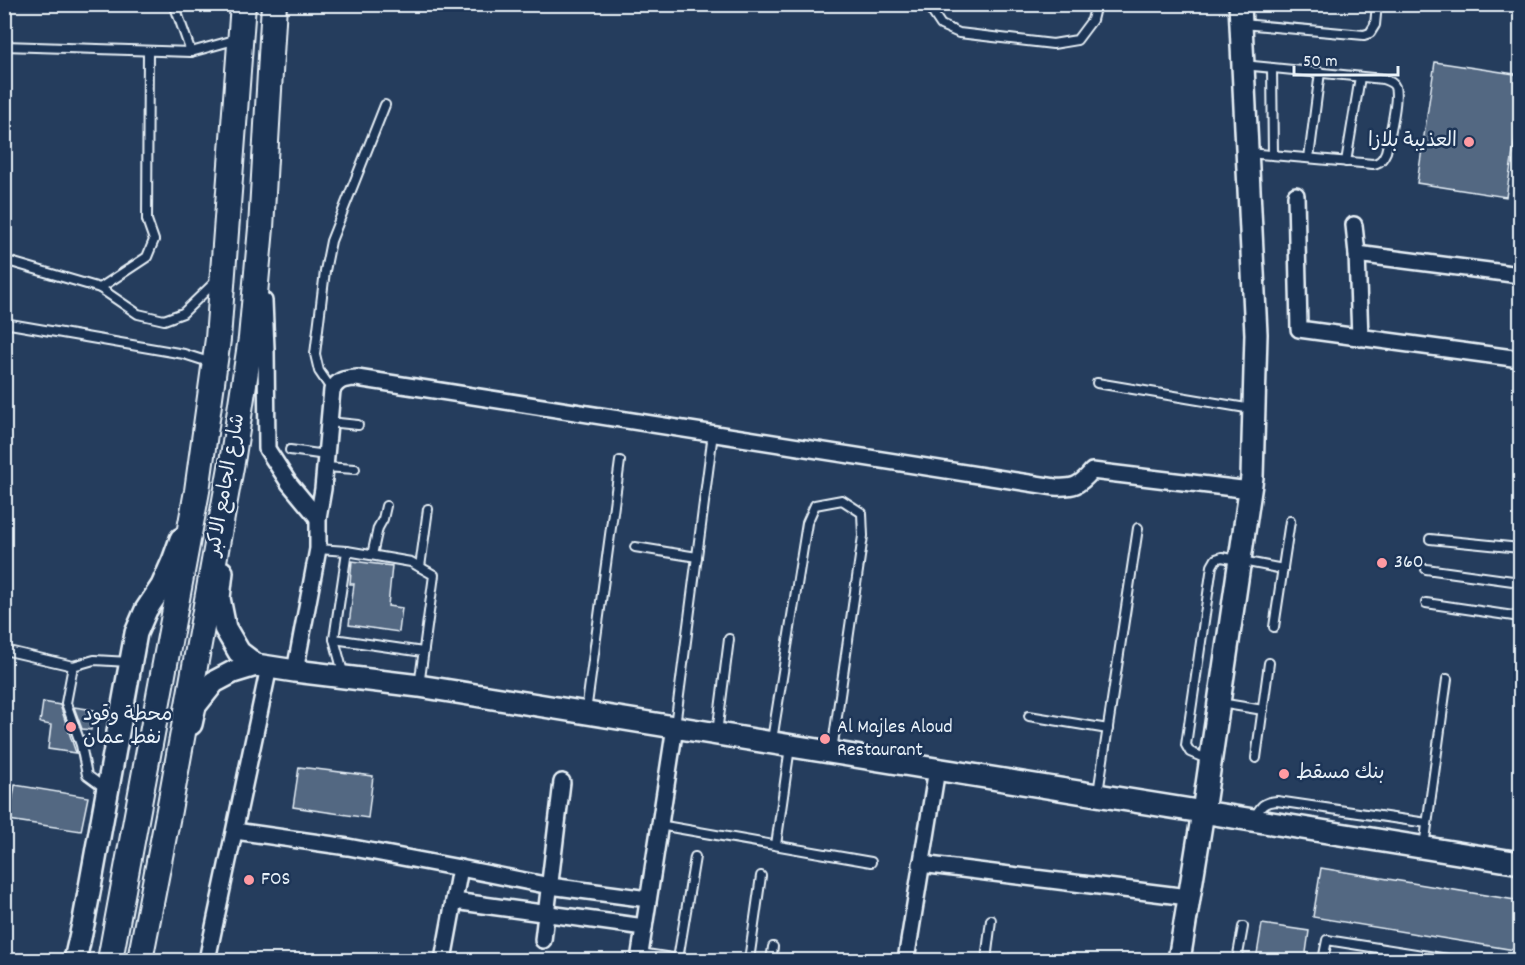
<svg xmlns="http://www.w3.org/2000/svg" width="1525" height="965" viewBox="0 0 1525 965" font-family="Dekko,'Playpen Sans Arabic',sans-serif">
<style>
.building{fill:#536782;stroke:#e8f1f8;stroke-width:1.5}
.lines{fill:none;stroke-linecap:round;stroke-linejoin:round}
.lane-casing{stroke:#e8f1f8;stroke-width:12}
.street-casing{stroke:#e8f1f8;stroke-width:20}
.secondary-casing{stroke:#e8f1f8;stroke-width:26}
.primary-casing{stroke:#e8f1f8;stroke-width:28}
.lane{stroke:#1d3557;stroke-width:8}
.street{stroke:#1d3557;stroke-width:15}
.secondary{stroke:#1d3557;stroke-width:21}
.primary{stroke:#1d3557;stroke-width:24}
.poi-dot{fill:#ff9aa2;stroke:#1d3557;stroke-width:2}
.labels{text-anchor:middle;dominant-baseline:central;stroke-width:5;stroke-linejoin:round;paint-order:stroke}
.poi-label{font-size:20px;fill:#e8f1f8;stroke:#1d3557;text-anchor:start}
.street-label{font-size:20px;fill:#e8f1f8;stroke:#1d3557}
</style>
<rect width="100%" height="100%" fill="#253d5d"/>
<filter id="ink" filterUnits="userSpaceOnUse"><feTurbulence type="fractalNoise" baseFrequency=".0167" numOctaves="2"/><feDisplacementMap in="SourceGraphic" scale="12" xChannelSelector="R" yChannelSelector="G"/><feConvolveMatrix kernelMatrix="1 2 1 2 8 2 1 2 1" color-interpolation-filters="sRGB"/></filter>
<g filter="url(#ink)">
<g class="building">
<path d="M 1435,62 L 1521,75 L 1521,101 L 1506,197 L 1417,183 Z"/>
<path d="M 352,561 L 392,566 L 388,606 L 402,608 L 399,632 L 349,625 L 354,584 L 350,584 Z"/>
<path d="M 43,702 L 60,705 L 76,753 L 48,749 L 51,725 L 40,723 Z"/>
<path d="M 74,707 L 94,710 L 91,730 L 82,729 Z"/>
<path d="M 299,767 L 373,776 L 368,818 L 293,807 Z"/>
<path d="M 15,785 L 88,797 L 81,831 L 9,820 Z"/>
<path d="M 1321,868 L 1521,901 L 1521,951 L 1313,917 Z"/>
<path d="M 1262,924 L 1309,931 L 1305,960 L 1256,960 Z"/>
</g>
<g class="lines">
<g class="lane-casing">
<g id="lane">
<path d="M 174,4 L 191,52"/>
<path d="M 931,4 L 931,10 L 941,25 L 959,33 L 1053,44 L 1077,40 L 1092,20 L 1096,4"/>
<path d="M 1242,24 L 1364,35 L 1370,33 L 1375,25 L 1377,4"/>
<path d="M 4,46 L 191,52 L 238,39"/>
<path d="M 1243,65 L 1383,79 C 1388,81 1393,82 1395,87 C 1399,99 1389,139 1386,152 C 1383,159 1380,163 1373,164 L 1248,153"/>
<path d="M 1272,68 L 1273,155"/>
<path d="M 1309,158 L 1320,72"/>
<path d="M 1346,162 L 1360,77"/>
<path d="M 4,260 L 100,288 L 138,314 L 164,320 L 183,313 L 215,282"/>
<path d="M 100,288 L 147,257 L 154,240 L 147,220 L 148,51"/>
<path d="M 4,323 L 184,354 L 212,363"/>
<path d="M 1097,383 L 1252,409"/>
<path d="M 332,390 L 319,371 L 315,354 L 325,271 L 331,241 L 385,105"/>
<path d="M 329,422 L 358,425"/>
<path d="M 290,450 L 326,455"/>
<path d="M 325,467 L 355,469"/>
<path d="M 1430,539 L 1520,548"/>
<path d="M 635,547 L 697,557"/>
<path d="M 318,549 L 347,551 L 411,562 L 434,575 L 419,686"/>
<path d="M 347,551 L 334,639 L 423,652"/>
<path d="M 372,555 L 378,528 L 383,519 L 386,506"/>
<path d="M 420,567 L 428,509"/>
<path d="M 1426,569 L 1520,582"/>
<path d="M 1426,603 L 1520,617"/>
<path d="M 1274,627 L 1290,521"/>
<path d="M 334,639 L 344,676"/>
<path d="M 4,650 L 73,666 L 94,660 L 129,662"/>
<path d="M 73,666 L 66,703 L 81,745 L 87,775 L 106,789"/>
<path d="M 1220,703 L 1263,710"/>
<path d="M 586,712 L 620,461"/>
<path d="M 1029,716 L 1108,729"/>
<path d="M 675,726 L 713,433"/>
<path d="M 717,733 L 729,639"/>
<path d="M 772,740 L 807,523 L 815,505 L 842,500 L 862,513 L 863,536 L 832,751"/>
<path d="M 1256,758 L 1269,663"/>
<path d="M 1209,760 L 1190,752 L 1186,745 L 1212,566 L 1216,559 L 1222,557 L 1283,569"/>
<path d="M 1098,793 L 1138,528"/>
<path d="M 1254,818 C 1261,806 1263,802 1277,801 L 1427,823"/>
<path d="M 659,825 L 871,862"/>
<path d="M 776,845 L 790,747"/>
<path d="M 1424,847 L 1447,679"/>
<path d="M 640,953 L 685,960"/>
<path d="M 678,959 L 695,857"/>
<path d="M 749,960 L 761,876"/>
<path d="M 771,960 L 773,947"/>
<path d="M 986,960 L 991,920"/>
<path d="M 1237,960 L 1243,927"/>
<path d="M 1323,960 L 1327,940 L 1454,960"/>
</g>
</g>
<g class="street-casing">
<g id="street">
<path d="M 1296,195 L 1299,329 L 1520,359 L 1520,355"/>
<path d="M 1354,225 L 1357,254 L 1360,338"/>
<path d="M 1357,254 L 1520,275"/>
<path d="M 264,301 L 266,349 L 267,449 L 289,483 L 318,518"/>
<path d="M 295,671 L 318,549 L 318,518 L 323,489 L 332,390 C 339,379 344,379 357,378 L 1055,487 C 1074,488 1079,486 1092,471 L 1250,490"/>
<path d="M 235,831 L 348,847 L 460,868"/>
<path d="M 921,864 L 1188,897"/>
<path d="M 454,901 L 644,927"/>
<path d="M 543,940 L 562,782"/>
<path d="M 207,960 L 269,667"/>
<path d="M 443,960 L 460,868 L 550,886 L 648,899"/>
<path d="M 639,960 L 675,727"/>
<path d="M 906,960 L 937,769"/>
</g>
</g>
<g class="secondary-casing">
<g id="secondary">
<path d="M 222,572 L 219,598 L 225,628 L 239,652 L 256,665 L 295,671 L 419,686 L 1520,863"/>
<path d="M 191,724 L 195,706 L 214,682 L 233,672 L 256,665"/>
<path d="M 75,960 L 84,920 L 136,633 L 146,610 L 162,586 L 173,561 L 181,539"/>
<path d="M 1179,960 L 1203,812 L 1252,477 L 1256,334 L 1240,4"/>
</g>
</g>
<g class="primary-casing">
<g id="primary">
<path d="M 110,960 L 197,491 L 218,339 L 243,4"/>
<path d="M 140,960 L 169,810 L 233,456 L 251,338 L 261,228 L 274,4"/>
</g>
</g>
<use href="#lane" class="lane"/>
<use href="#street" class="street"/>
<use href="#secondary" class="secondary"/>
<use href="#primary" class="primary"/>
</g>
</g>
<g class="poi-dot">
<circle cx="1469" cy="142" r="6"/>
<circle cx="1382" cy="563" r="6"/>
<circle cx="71" cy="727" r="6"/>
<circle cx="825" cy="739" r="6"/>
<circle cx="1284" cy="774" r="6"/>
<circle cx="249" cy="880" r="6"/>
</g>
<g class="labels">
<g class="poi-label">
<text x="1457" y="142" text-anchor="end">العذيبة بلازا</text>
<text x="1394" y="563">360</text>
<text x="83" y="716">محطة وقود<tspan x="83" dy="23">نفط عمان</tspan></text>
<text x="837" y="728">Al Majles Aloud<tspan x="837" dy="23">Restaurant</tspan></text>
<text x="1296" y="774">بنك مسقط</text>
<text x="261" y="880">FOS</text>
</g>
<g class="street-label">
<text transform="translate(227 485) rotate(-80)">شارع الجامع الاكبر</text>
</g>
</g>
<rect width="1525" height="965" fill="none" stroke="#1d3557" stroke-width="24"/>
<rect x="12" y="12" width="1501" height="941" fill="none" stroke="#e8f1f8" stroke-width="2" filter="url(#ink)"/>
<path d="M1294 66v9h104v-9" fill="none" stroke="#e8f1f8" stroke-width="3"/>
<text x="1303" y="66" font-size="18" fill="#e8f1f8" stroke="#1d3557" stroke-width="4.5" paint-order="stroke">50 m</text>
</svg>
